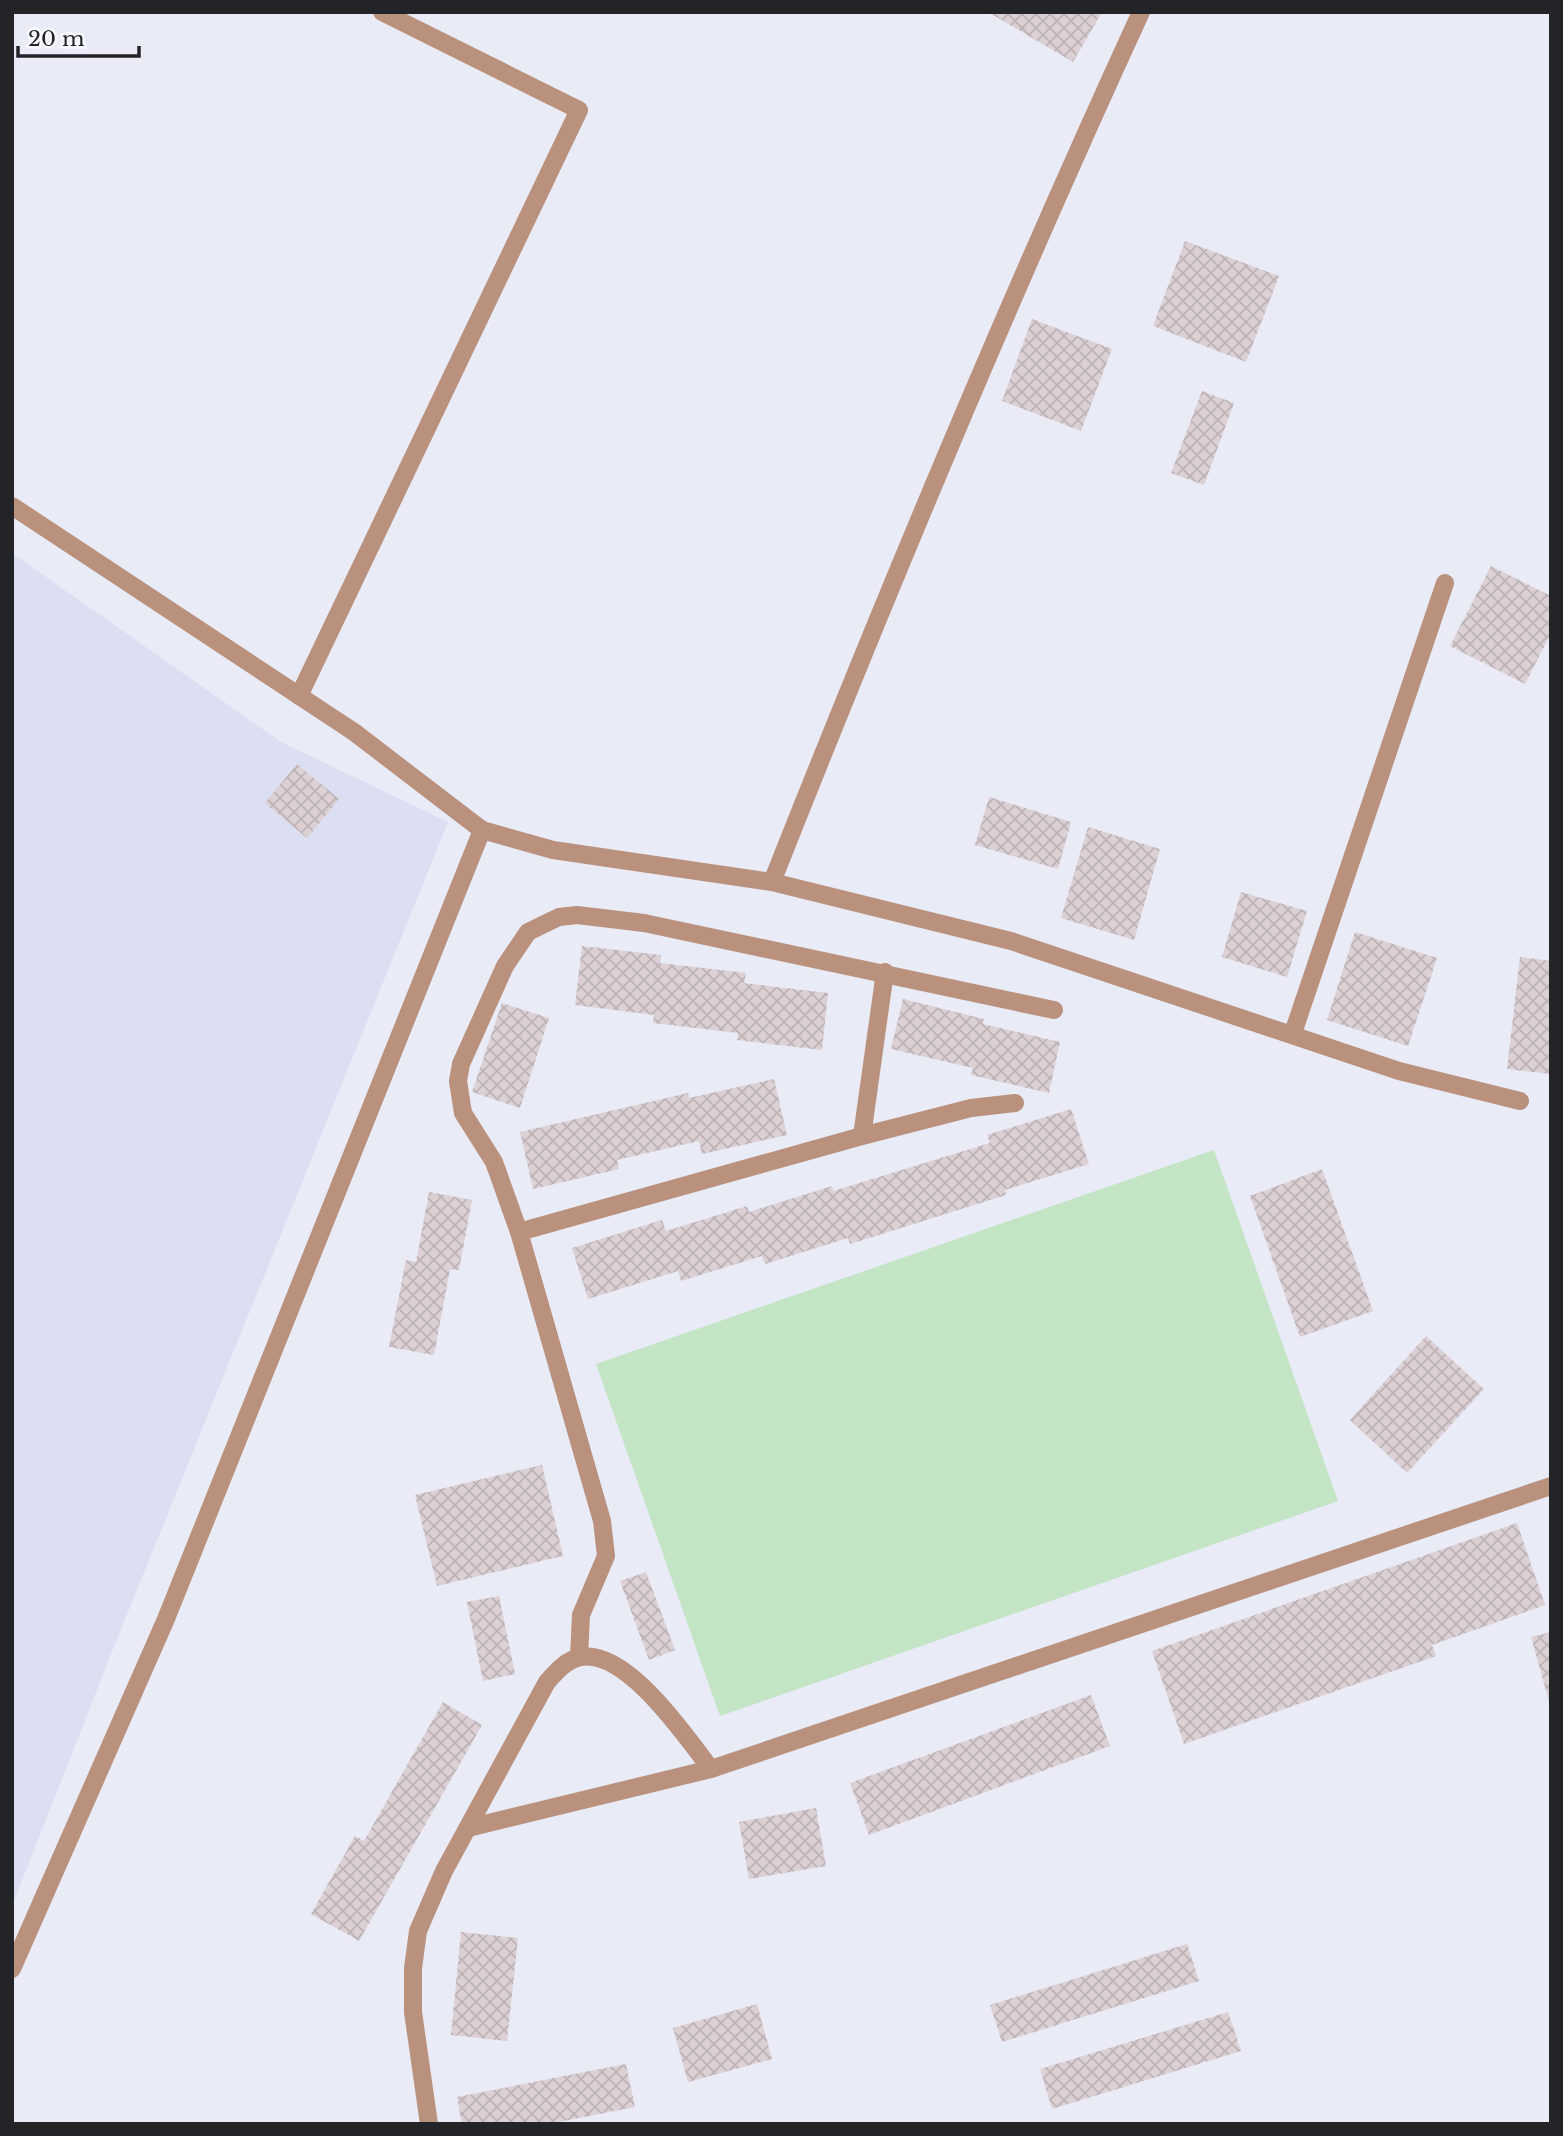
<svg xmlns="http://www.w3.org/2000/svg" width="1563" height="2136" font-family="'Libre Baskerville',serif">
	<defs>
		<pattern id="building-cross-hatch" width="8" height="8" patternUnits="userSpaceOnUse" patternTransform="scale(1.75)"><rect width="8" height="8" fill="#ddd0d4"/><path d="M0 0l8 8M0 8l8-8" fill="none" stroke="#bdb2b6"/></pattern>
	</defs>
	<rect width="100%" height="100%" fill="#e9ebf7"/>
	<path fill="#dcdff1" d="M12 553 281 742 448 822 115 1644 12 1906Z"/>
	<path fill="#c3e4c5" d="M1214 1150 1338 1501 720 1716 596 1364Z"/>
	<g fill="url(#building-cross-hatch)">
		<path d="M988 12H1102L1073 62Z"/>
		<path d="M1185 241 1279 276 1246 362 1153 326Z"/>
		<path d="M1032 319 1112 349 1081 431 1002 401Z"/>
		<path d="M1202 391 1234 403 1204 485 1171 473Z"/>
		<path d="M1491 566 1551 596V633L1525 684 1450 646Z"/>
		<path d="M297 764 339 799 307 838 265 803Z"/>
		<path d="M989 797 1071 822 1058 869 975 845Z"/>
		<path d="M1088 827 1160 849 1134 940 1061 918Z"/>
		<path d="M1241 892 1307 911 1287 977 1222 957Z"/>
		<path d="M1355 932 1437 958 1408 1046 1327 1020Z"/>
		<path d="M582 946 661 955 660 963 746 973 744 983 828 993 822 1050 737 1040 738 1033 653 1023 654 1015 575 1005Z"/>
		<path d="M1520 957 1551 961V1074L1507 1069Z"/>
		<path d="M903 999 984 1019 983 1024 1060 1042 1049 1093 971 1075 973 1068 891 1049Z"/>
		<path d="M502 1003 549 1018 520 1108 472 1092Z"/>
		<path d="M774 1079 787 1135 702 1154 699 1141 617 1160 619 1169 533 1189 520 1132 688 1093 689 1098Z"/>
		<path d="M1071 1109 1089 1164 1005 1190 1006 1195 850 1244 848 1238 765 1264 762 1256 681 1281 678 1271 588 1299 572 1248 662 1220 666 1231 747 1206 749 1212 832 1186 833 1191 990 1143 987 1135Z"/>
		<path d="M1322 1169 1373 1311 1300 1337 1250 1196Z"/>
		<path d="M429 1192 472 1200 459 1270 450 1269 434 1355 389 1347 406 1260 416 1262Z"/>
		<path d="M1426 1336 1484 1389 1407 1473 1350 1420Z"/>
		<path d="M542 1465 563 1556 437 1586 415 1495Z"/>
		<path d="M1517 1523 1545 1605 1432 1645 1436 1656 1184 1744 1152 1651Z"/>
		<path d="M646 1572 675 1650 649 1660 620 1581Z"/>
		<path d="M499 1596 515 1674 483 1681 467 1602Z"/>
		<path d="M1551 1632V1705H1550L1531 1637Z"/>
		<path d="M1091 1695 1110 1746 869 1835 850 1783Z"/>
		<path d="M443 1702 482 1725 359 1941 311 1914 355 1836 364 1841Z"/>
		<path d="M816 1808 826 1866 749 1879 739 1822Z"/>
		<path d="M461 1932 518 1938 507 2041 451 2035Z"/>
		<path d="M1187 1944 1199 1981 1002 2042 990 2005Z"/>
		<path d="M757 2004 772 2059 688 2082 673 2028Z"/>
		<path d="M1228 2012 1241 2051 1052 2109 1040 2069Z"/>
		<path d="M626 2064 635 2107 548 2124H462L457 2097Z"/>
	</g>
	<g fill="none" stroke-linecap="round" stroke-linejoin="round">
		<g stroke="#b9917c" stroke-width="18">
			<path d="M12 506 354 732 482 830"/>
			<path d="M299 696 579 110 382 12"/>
			<path d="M772 882C888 589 1009 299 1141 12"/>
			<path d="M1293 1033 1445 583"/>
			<path d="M862 1136 885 972"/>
			<path d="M519 1232 862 1136 971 1108 1015 1103"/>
			<path d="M579 1657 581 1615 606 1556 602 1521 519 1232 494 1162 463 1113 458 1081 461 1064 505 966 528 932 559 917 577 915 644 923 1054 1010"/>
			<path d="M468 1828 711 1769 1551 1486"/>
			<path d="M12 1969 166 1619 482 830 553 850 772 882 1011 941 1399 1071 1520 1101"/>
			<path d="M429 2124 413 2012V1968L418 1931 444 1871 547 1682C556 1672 567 1659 581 1657 627 1649 686 1737 711 1769"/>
		</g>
	</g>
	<rect width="1563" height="2136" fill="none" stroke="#232428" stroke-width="28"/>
	<path d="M18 46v10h121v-10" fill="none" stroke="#232428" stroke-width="3.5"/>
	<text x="28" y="46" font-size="21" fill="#232428" stroke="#f8f9fe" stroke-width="5" paint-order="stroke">20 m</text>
</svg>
